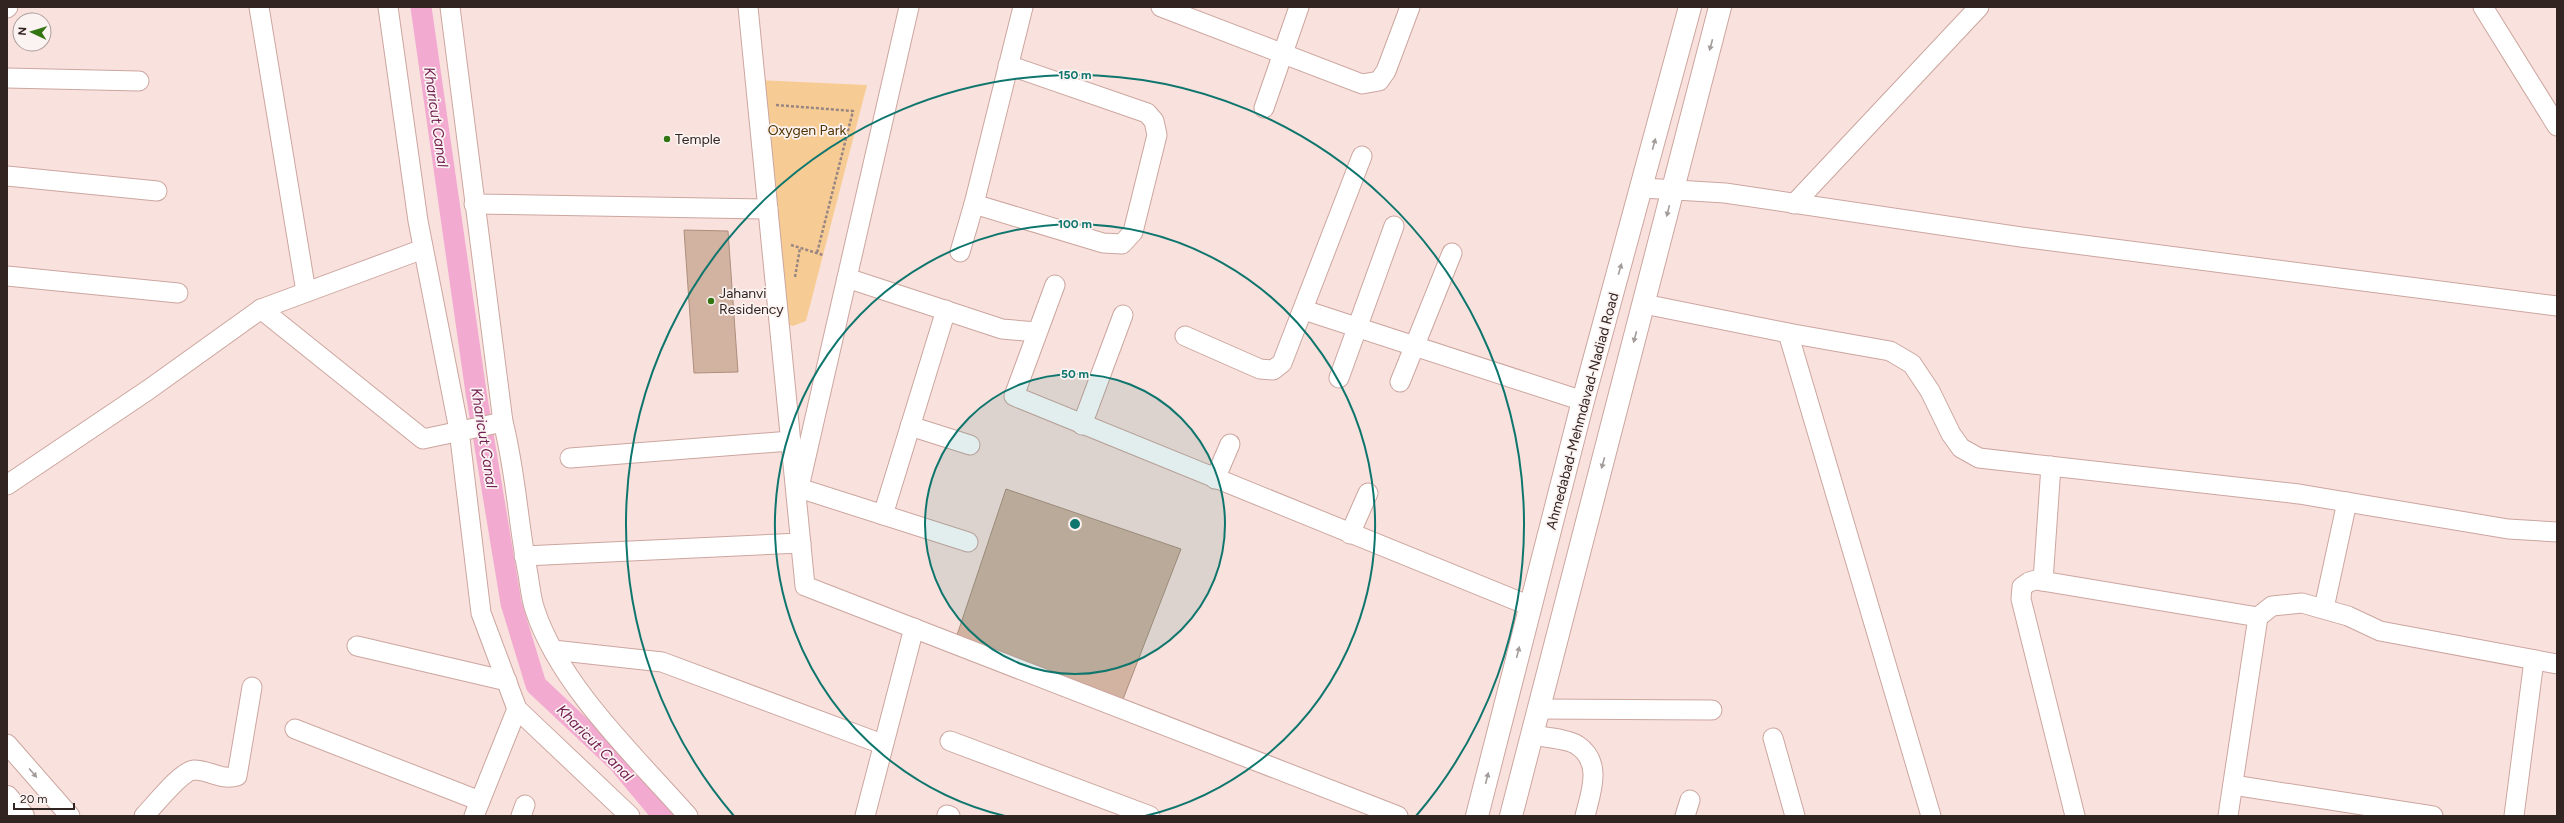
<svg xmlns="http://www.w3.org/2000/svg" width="2564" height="823" font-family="Figtree,sans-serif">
	<rect width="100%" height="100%" fill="#f9e1dd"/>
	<path fill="#f7cc94" d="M755 80 867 85 806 321 793 326 779 322Z"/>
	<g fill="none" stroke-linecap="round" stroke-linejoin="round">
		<path stroke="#f2aad0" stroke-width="21" d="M421 7 476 392 511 603 536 685 618 762 663 816"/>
	</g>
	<g fill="#d2b2a0" stroke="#ad8e7c">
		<path d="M684 230 728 231 738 372 694 373Z"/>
		<path d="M1006 489 1181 549 1120 707 954 644Z"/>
	</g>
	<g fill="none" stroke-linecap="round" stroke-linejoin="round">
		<g stroke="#cca69f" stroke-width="21">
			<g id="minor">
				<path d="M259 7 306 292"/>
				<path d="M388 7 418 221 459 430 481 613 517 709 474 816"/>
				<path d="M450 7 503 422C516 472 518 524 528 574 530 586 531 599 535 610 560 686 636 757 688 816"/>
				<path d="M748 7 805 586 1398 816"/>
				<path d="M1161 7 1362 84 1379 81 1386 71 1410 7"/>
				<path d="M2483 7 2557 126"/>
				<path d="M7 8 8 7"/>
				<path d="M1008 65 1147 113 1154 121 1157 135 1133 232 1122 244 1103 243 974 204 1023 7"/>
				<path d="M7 78 139 81"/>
				<path d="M1264 108 1299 7"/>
				<path d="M7 176 157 191"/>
				<path d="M1643 188 1725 193 2021 237 2557 306"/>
				<path d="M474 204 768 209"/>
				<path d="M1794 204 1979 7"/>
				<path d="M960 252 974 204"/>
				<path d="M7 276 178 293"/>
				<path d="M847 278 1002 329 1037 332"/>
				<path d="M1055 285 1014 396 1530 606"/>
				<path d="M1644 304 1788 333 1931 816"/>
				<path d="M261 309 423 439 503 422"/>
				<path d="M1304 310 1583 401"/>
				<path d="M1788 333 1890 351 1912 364 1930 391 1951 434 1961 448 1979 458 2299 494 2508 529 2557 532"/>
				<path d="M1185 336 1260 369 1273 370 1282 363 1362 156"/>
				<path d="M1339 378 1394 226"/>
				<path d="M1400 382 1452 253"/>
				<path d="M1082 425 1123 315"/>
				<path d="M910 426 970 445"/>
				<path d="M570 458 790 441"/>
				<path d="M1215 479 1230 444"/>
				<path d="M800 483 909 7"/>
				<path d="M7 485 148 390 261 309 423 249"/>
				<path d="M799 488 968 542"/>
				<path d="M883 515 946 310"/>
				<path d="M1350 534 1368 493"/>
				<path d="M524 556 801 543"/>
				<path d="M2043 581 2051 466"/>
				<path d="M2324 608 2347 502"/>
				<path d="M2258 617 2272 606 2302 603 2348 616 2380 631 2557 664"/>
				<path d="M357 646 507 681"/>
				<path d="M553 650 662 662 882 744"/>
				<path d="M517 709 630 816"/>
				<path d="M1539 709 1712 710"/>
				<path d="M295 729 480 801"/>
				<path d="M1532 735C1543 737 1569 739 1577 745 1603 762 1591 792 1585 816"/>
				<path d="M1773 738 1795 816"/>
				<path d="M950 741 1150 816"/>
				<path d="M7 744 70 816"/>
				<path d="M2233 785 2433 816"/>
				<path d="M947 815 950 816"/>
				<path d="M144 816C154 806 181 771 194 770 210 770 221 781 237 776L252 687"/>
				<path d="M521 816 525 805"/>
				<path d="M865 816 914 628"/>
				<path d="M1685 816 1690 800"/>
				<path d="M2075 816 2021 599 2022 587 2029 582 2036 580 2258 617 2228 816"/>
				<path d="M2514 816 2534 660"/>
			</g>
		</g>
		<g stroke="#cca69f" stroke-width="24">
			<g id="major">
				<path d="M7 797 23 816"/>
				<path d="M1477 816 1583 401 1690 7"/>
				<path d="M1511 816 1720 7"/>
			</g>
		</g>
		<g stroke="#998682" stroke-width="2.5" stroke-dasharray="3 2" stroke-linecap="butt">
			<path d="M776 105 853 111 817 253"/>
			<path d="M791 245 823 255"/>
			<path d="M795 277 800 248"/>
		</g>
		<use href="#minor" stroke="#fff" stroke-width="19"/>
		<use href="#major" stroke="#fff" stroke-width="22"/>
	</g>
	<defs><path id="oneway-solid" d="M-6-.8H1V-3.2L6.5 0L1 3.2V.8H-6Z"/></defs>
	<g fill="#a39c9b">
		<use href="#oneway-solid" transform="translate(1711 45) rotate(105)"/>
		<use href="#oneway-solid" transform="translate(1654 144) rotate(-75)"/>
		<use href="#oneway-solid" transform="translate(1668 211) rotate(104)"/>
		<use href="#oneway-solid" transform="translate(1620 269) rotate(-74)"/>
		<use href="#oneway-solid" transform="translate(1635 337) rotate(105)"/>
		<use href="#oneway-solid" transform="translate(1603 463) rotate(105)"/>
		<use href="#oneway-solid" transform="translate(1518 652) rotate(-76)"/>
		<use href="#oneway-solid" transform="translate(33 773) rotate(49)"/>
		<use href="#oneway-solid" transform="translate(1487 778) rotate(-76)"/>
	</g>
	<circle cx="1075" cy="524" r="150" fill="#0f766e" fill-opacity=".12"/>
	<g fill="none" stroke="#0f766e" stroke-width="2">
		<circle cx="1075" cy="524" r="150"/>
		<path d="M1005 816A300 300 0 1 1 1145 816"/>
		<path d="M734 816A449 449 0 1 1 1416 816"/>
	</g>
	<g fill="#337513" stroke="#fbf3f1" stroke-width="1.5">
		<circle cx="667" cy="139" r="4"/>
		<circle cx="711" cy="301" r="4"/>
	</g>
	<g text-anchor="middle" stroke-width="3.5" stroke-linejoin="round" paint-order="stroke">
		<g font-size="14" fill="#523300" stroke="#fbf3f1">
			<text x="807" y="135">Oxygen Park</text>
		</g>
		<g font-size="14" fill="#322421" stroke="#fbf3f1" text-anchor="start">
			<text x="675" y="144">Temple</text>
			<text x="719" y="298">Jahanvi<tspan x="719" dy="16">Residency</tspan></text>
		</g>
		<g font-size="14" fill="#322421" stroke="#fbf3f1">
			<text transform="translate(1582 411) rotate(-75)" y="5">Ahmedabad-Mehmdavad-Nadiad Road</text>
		</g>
		<g font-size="15" font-style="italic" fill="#722053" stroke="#fbf3f1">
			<text transform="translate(436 117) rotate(82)" y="5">Kharicut Canal</text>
			<text transform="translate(484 438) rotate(81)" y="5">Kharicut Canal</text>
			<text transform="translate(595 743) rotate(45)" y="5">Kharicut Canal</text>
		</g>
	</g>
	<circle cx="1075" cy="524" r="6" fill="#0f766e" stroke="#fbf3f1" stroke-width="2"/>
	<g font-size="12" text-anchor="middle" font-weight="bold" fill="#0f766e" stroke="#fbf3f1" stroke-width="3.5" stroke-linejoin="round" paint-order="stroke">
		<text x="1075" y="79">150 m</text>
		<text x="1075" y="228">100 m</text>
		<text x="1075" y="378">50 m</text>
	</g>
	<rect width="2564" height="823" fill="none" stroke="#322421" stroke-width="16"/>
	<g transform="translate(32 32) rotate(274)"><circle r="19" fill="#fbf3f1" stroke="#aba09e"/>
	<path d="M0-3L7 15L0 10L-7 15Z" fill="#337513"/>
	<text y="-6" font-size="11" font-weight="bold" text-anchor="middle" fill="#322421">N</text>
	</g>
	<path d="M14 803v6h60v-6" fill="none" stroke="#322421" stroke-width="2"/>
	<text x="20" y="803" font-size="12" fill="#322421" stroke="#fbf3f1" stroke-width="3" paint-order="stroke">20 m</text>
</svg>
